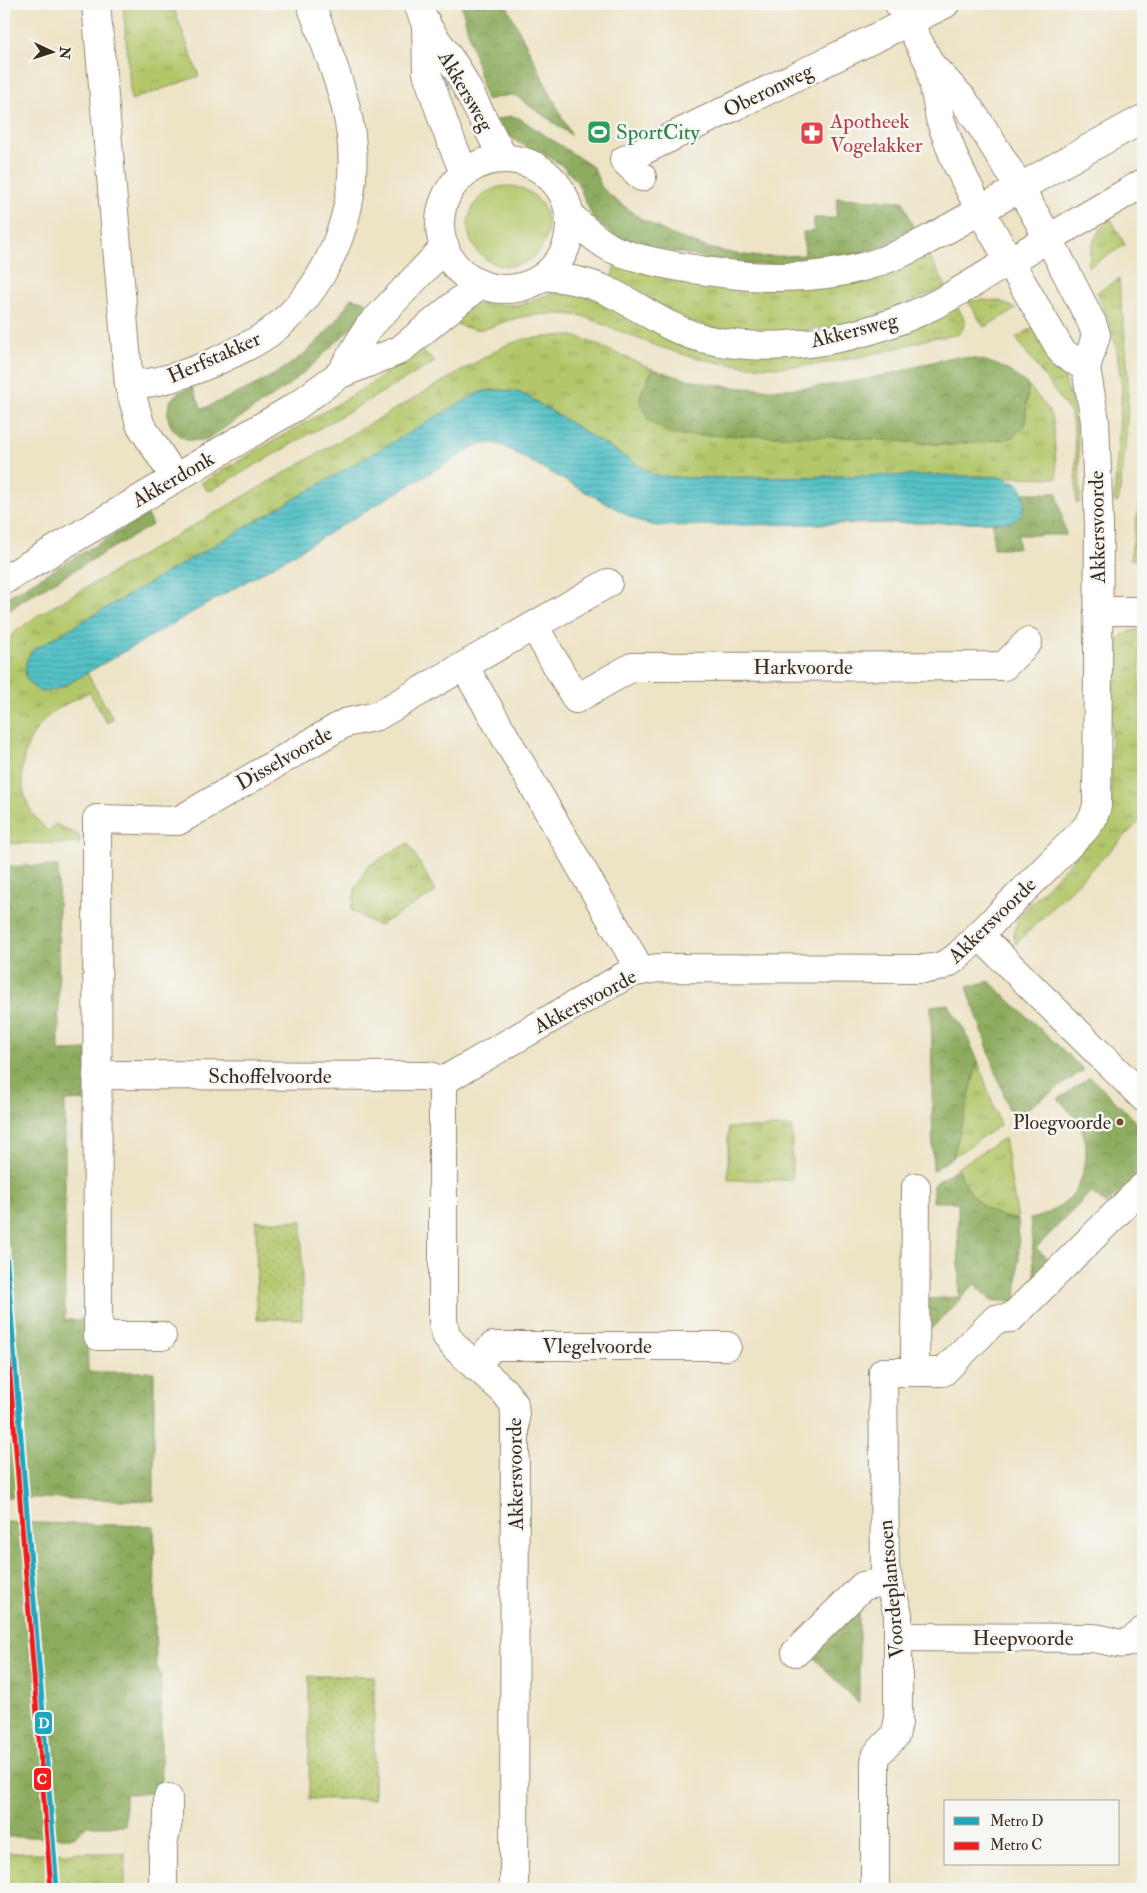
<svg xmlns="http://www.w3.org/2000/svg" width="1147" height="1893" font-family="'IM FELL Double Pica',serif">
	<defs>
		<pattern id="grass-tufts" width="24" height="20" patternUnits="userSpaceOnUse" patternTransform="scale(1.25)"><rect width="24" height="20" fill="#b3c76b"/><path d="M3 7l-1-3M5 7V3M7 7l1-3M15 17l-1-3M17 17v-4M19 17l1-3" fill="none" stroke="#93a257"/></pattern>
		<pattern id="forest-crowns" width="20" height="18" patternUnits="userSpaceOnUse" patternTransform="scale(1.25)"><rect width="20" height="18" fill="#8eac5f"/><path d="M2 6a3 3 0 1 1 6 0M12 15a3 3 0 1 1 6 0" fill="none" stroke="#758c4e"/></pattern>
		<pattern id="park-dots" width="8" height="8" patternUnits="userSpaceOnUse" patternTransform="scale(1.25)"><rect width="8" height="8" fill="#b3c76b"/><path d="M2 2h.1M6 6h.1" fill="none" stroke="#93a257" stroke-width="1.8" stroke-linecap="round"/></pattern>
		<pattern id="water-rules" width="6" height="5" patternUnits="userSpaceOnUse" patternTransform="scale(1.25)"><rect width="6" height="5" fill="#54c2c8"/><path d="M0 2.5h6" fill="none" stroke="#479ea2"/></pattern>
	</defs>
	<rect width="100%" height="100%" fill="#f6f6f2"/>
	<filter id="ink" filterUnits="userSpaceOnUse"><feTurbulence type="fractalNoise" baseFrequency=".02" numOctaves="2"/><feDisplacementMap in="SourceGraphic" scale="10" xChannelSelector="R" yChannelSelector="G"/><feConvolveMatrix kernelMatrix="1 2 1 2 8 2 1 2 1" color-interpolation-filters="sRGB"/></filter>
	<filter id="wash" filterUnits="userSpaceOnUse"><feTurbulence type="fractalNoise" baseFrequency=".0096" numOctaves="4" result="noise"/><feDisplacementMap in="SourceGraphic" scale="20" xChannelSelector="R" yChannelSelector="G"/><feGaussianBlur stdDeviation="1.12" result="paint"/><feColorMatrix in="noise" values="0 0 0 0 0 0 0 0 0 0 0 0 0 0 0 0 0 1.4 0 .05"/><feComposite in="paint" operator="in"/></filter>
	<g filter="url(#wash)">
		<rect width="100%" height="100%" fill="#ede3c5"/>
		<g fill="url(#grass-tufts)" stroke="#777844">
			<path d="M123 4H172L199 76 131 100Z"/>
			<path d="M1111 219 1125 245 1088 267C1090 250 1095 229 1111 219Z"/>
			<path d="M928 254 946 286 936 291 862 321 791 333 748 332 720 329 692 322 611 279 616 262Z"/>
			<path d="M1119 279C1122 316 1128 353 1128 390 1128 426 1124 462 1119 498L1118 502 1116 503 1114 501 1122 389 1116 346 1108 319 1097 292Z"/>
			<path d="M567 292 579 293 714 352 957 307C961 313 967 320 963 328 959 338 941 336 932 338 856 360 796 375 716 362 669 354 627 334 583 316 562 313 539 313 518 318 487 325 485 338 451 321L474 305 482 304 520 305 552 293Z"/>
			<path d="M981 300 1000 301 1016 309 984 327 968 301Z"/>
			<path d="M1035 326C1043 339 1052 352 1059 366 1079 409 1080 455 1080 501L1079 503H1076V455L1074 431 1070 412 1016 338Z"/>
			<path d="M568 335 581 338 653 369 639 398 848 437 948 445 1011 438 1025 426 1028 385 1048 409 1053 421 1057 478 936 475 686 478 654 475 527 396C511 390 496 388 480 392L33 650 30 653 25 673 32 686C56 695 66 685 87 673L113 719 107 723 89 692C74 700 55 708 43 721 20 746 14 788 35 817 39 822 44 827 48 831L55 824 80 836 79 844 4 843V645L14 633 35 617 506 345 525 339Z"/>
			<path d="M419 348 435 362 210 491 207 490 201 483 341 402 372 383Z"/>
			<path d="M1143 481V583H1138V560L1130 559Z"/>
			<path d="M1140 630V767H1143V818L1016 944 1014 936 1018 917 1109 821 1111 812 1112 654C1116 639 1124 630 1140 630Z"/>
			<path d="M408 843 436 892 378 926 351 910 356 887 368 866Z"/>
			<path d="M978 1061 1000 1125 953 1157Z"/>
			<path d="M792 1127V1180H728V1128Z"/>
			<path d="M1004 1138 1018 1220C984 1215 971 1198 957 1168Z"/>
			<rect x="4" y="1853" width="121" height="36"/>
		</g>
		<g fill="url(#forest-crowns)" stroke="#646b3e">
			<path d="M461 4H506L571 135 516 96 509 95 486 100Z"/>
			<path d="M511 116 519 118 593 167 602 188 617 201 640 218 670 234 708 248 737 254 761 257 805 255 803 232 814 231V218H836L837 198 903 201 916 235 899 242 839 259 794 264H739L653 248 615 237 593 218 577 182 563 166 544 154 517 142 503 130 496 120Z"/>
			<path d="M351 298 364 301 372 308 308 369 285 388 209 438C200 441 191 442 182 437 167 430 163 408 174 396 179 392 187 389 192 387L202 409C267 381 313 361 351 298Z"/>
			<path d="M953 357C985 358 1003 364 1028 385L1025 426 1011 438 948 445 848 437 673 435 649 421 639 398 653 369C736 397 805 393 890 374 911 369 931 361 953 357Z"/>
			<path d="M1023 493H1057L1066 535H1018V548H993V523C1014 522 1029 519 1023 493Z"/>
			<path d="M147 515 152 525 23 600 4 615V599Z"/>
			<path d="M4 866H58L59 1051 87 1050 86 1100 65 1101V1320H87L88 1372H154V1501L4 1497Z"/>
			<path d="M989 981 1084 1070 1012 1119 967 987Z"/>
			<path d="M948 1004 964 1030 978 1061 953 1157 933 1171 931 1006Z"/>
			<path d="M1090 1077 1143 1128V1169L1106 1205 1091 1192 1036 1248 1052 1262 1035 1279 1030 1219C1060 1212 1081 1194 1085 1163 1086 1154 1087 1145 1084 1136 1080 1122 1068 1109 1058 1099Z"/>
			<path d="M957 1168C971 1198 984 1215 1018 1220L1019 1258 1016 1301H991L975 1284 932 1328 926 1329 925 1299 959 1297 958 1202H933V1185Z"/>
			<path d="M4 1522 154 1526 156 1665 161 1676V1793L125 1794V1826H86L74 1837H4Z"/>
			<path d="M859 1609V1704L811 1655Z"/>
		</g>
		<g fill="url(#park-dots)" stroke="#777844">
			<path d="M256 1221H302V1319H257Z"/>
			<rect x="309" y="1676" width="65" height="123"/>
		</g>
		<circle fill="#b3c76b" stroke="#777844" cx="508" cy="226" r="40"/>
		<path fill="url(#water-rules)" stroke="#487673" d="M500 390 518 392 527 396 654 475 686 478 936 475 1001 477 1016 482 1022 489 1025 501 1022 514 1017 519 1010 522 656 526 640 522 503 446 494 443 477 445 289 557 73 681C64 686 54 692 43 691 22 688 21 662 33 650L474 395 486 391Z"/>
	</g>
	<g filter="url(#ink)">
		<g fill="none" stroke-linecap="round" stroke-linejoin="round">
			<g stroke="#948672" stroke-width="30">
				<g id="minor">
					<path d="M96 4 129 385 140 424 175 478"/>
					<path d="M418 4 426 25 457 69 504 159"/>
					<path d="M426 22 427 73 445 126 464 173"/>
					<path d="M930 64 940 119 955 160 980 210 1062 352 1086 368"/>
					<circle cx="505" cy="224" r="65"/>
					<path d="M642 177 624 160 945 4"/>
					<path d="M570 216C584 228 598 242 615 250 636 259 677 267 700 270 754 279 813 281 866 266 908 254 943 231 981 210 1035 179 1088 148 1143 119"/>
					<path d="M545 276C566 278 584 281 603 289 638 304 667 330 705 339 779 356 866 339 934 305 960 292 984 276 1009 261 1054 236 1099 209 1143 183"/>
					<path d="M340 374 368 328 445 247"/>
					<path d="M129 385C160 383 184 375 212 363 232 354 252 345 269 333 326 291 357 215 352 146 349 99 326 48 311 4"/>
					<path d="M4 580 258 429 295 407 340 374 400 350 480 284"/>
					<path d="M1098 611H1143"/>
					<path d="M534 626 576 699 632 667 1004 666 1028 642"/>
					<path d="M464 666 641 971"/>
					<path d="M979 935 1143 1097"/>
					<path d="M97 1075 429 1076 443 1081"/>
					<path d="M162 1336H98L97 819 178 821 345 723 377 716 608 583"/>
					<path d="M475 1366 493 1346H727"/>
					<path d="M915 1372 916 1187"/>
					<path d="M898 1637 1092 1638C1118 1640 1121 1653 1143 1631"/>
					<path d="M796 1652 863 1586 888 1581"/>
					<path d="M163 1889V1845L168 1821V1798"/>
					<path d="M514 1889 515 1415 514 1404 504 1391 455 1347 446 1335 443 1321V1081L621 978 630 973 658 968 924 969C939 968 948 965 960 954L1085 829 1093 818 1097 806 1099 525 1095 421 1086 368 1096 335 1092 323 1049 239 1020 188 984 130 962 98 930 64 899 4"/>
					<path d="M875 1889V1762L877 1754 895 1736 898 1723V1614L885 1568 883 1372H943L996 1319 1011 1318 1143 1187"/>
				</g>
			</g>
			<use href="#minor" stroke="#fff" stroke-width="28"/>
			<g stroke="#f6f6f2" stroke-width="9">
				<path id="metro-1" d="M4 1226 57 1889"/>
			</g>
			<g stroke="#f6f6f2" stroke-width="9">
				<path id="metro-2" d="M4 1301 51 1889"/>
			</g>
			<use href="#metro-1" stroke="#21a6c0" stroke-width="5"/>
			<use href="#metro-2" stroke="#ef1f1f" stroke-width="5"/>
		</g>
	</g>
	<defs>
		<g id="stadium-square" transform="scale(1.25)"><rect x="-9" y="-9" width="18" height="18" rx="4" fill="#2e9e5b" stroke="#f6f6f2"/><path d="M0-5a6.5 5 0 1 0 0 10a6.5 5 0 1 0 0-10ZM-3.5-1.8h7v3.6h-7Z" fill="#fff"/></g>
		<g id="pharmacy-square" transform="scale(1.25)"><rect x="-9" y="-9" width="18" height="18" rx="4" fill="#e0444e" stroke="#f6f6f2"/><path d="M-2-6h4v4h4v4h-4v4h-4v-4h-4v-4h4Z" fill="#fff"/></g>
	</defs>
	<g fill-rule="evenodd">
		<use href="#stadium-square" x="599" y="132"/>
		<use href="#pharmacy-square" x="812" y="133"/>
	</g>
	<circle fill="#7a4b2a" stroke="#f6f6f2" stroke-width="2" cx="1120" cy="1122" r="4.5"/>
	<g text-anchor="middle" stroke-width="5" stroke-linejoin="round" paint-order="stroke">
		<g font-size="20" fill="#3b2a1e" stroke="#f6f6f2" text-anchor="end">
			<text x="1111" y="1129">Ploegvoorde</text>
		</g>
		<g font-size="21" fill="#3b2a1e" stroke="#f6f6f2">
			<text transform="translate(768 90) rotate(-26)" y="7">Oberonweg</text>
			<text transform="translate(466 91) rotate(60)" y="7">Akkersweg</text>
			<text transform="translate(854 330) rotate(-14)" y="7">Akkersweg</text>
			<text transform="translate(214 357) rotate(-24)" y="7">Herfstakker</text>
			<text transform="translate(173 479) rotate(-30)" y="7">Akkerdonk</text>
			<text transform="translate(1097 527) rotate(-91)" y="7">Akkersvoorde</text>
			<text x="803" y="674">Harkvoorde</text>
			<text transform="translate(284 758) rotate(-30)" y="7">Disselvoorde</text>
			<text transform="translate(992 920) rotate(-44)" y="7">Akkersvoorde</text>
			<text transform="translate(585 1001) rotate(-28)" y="7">Akkersvoorde</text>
			<text x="270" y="1083">Schoffelvoorde</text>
			<text x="597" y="1353">Vlegelvoorde</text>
			<text transform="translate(515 1474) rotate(-91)" y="7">Akkersvoorde</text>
			<text transform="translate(891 1589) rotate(-95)" y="7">Voordeplantsoen</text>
			<text x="1023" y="1645">Heepvoorde</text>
		</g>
		<g font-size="21" fill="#be3a42" stroke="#f6f6f2" text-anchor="start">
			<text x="830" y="128">Apotheek<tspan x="830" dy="24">Vogelakker</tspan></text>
		</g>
		<g font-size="21" fill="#27864d" stroke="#f6f6f2" text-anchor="start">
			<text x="616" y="139">SportCity</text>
		</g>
	</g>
	<g stroke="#f6f6f2" stroke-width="2">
		<rect x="34" y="1711" width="19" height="24" rx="5" fill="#21a6c0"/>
		<rect x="33" y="1767" width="19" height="24" rx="5" fill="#ef1f1f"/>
	</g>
	<g font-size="14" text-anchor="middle" font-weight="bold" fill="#fff">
		<text x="44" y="1728">D</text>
		<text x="42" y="1784">C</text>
	</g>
	<rect width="1147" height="1893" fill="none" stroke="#f6f6f2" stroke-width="20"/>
	<rect x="944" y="1800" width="175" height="65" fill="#f6f6f2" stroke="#aba49d"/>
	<rect x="954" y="1817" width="25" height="8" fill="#21a6c0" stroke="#aba49d"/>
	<text x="990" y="1826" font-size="15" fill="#3b2a1e">Metro D</text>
	<rect x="954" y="1842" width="25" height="8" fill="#ef1f1f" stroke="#aba49d"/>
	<text x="990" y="1850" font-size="15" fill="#3b2a1e">Metro C</text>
	<g transform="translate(52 52) rotate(94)" stroke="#f6f6f2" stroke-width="4" paint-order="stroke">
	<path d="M0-4L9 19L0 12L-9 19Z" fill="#3b2a1e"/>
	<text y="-8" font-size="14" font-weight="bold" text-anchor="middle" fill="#3b2a1e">N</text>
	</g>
</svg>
